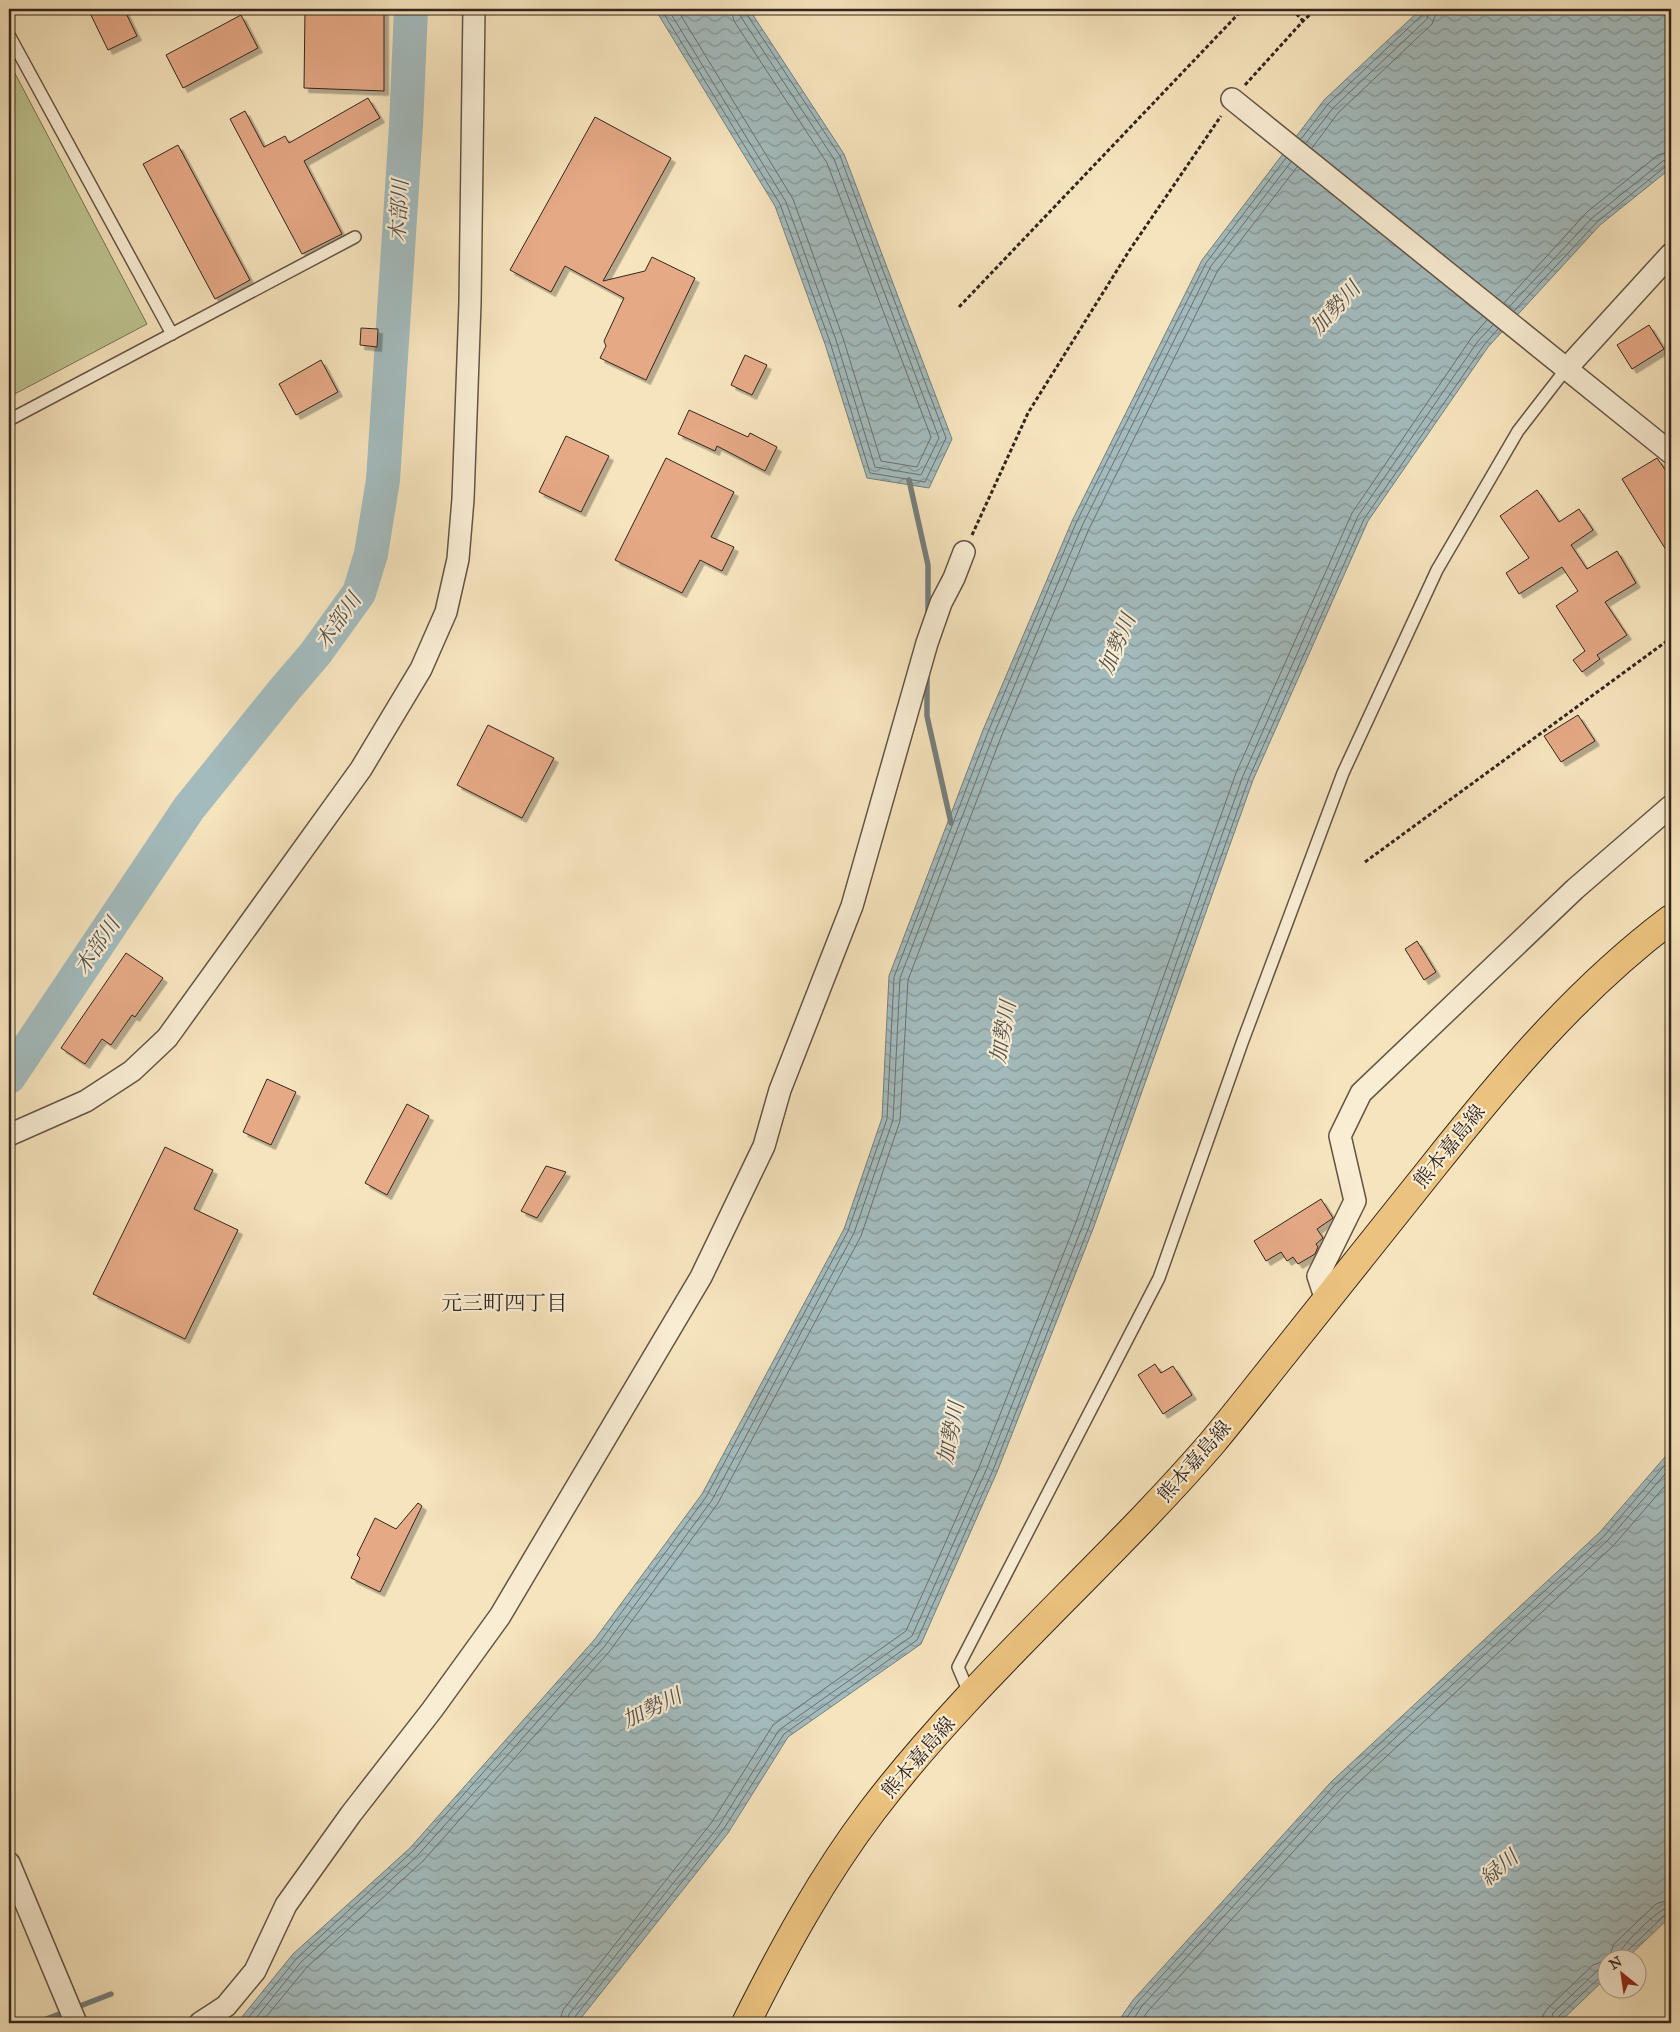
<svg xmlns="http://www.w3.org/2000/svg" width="1680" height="2032" font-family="'IM FELL Great Primer','Noto Serif JP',serif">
	<defs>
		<pattern id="water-waves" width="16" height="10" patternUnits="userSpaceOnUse" patternTransform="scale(1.25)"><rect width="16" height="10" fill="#a3bbbd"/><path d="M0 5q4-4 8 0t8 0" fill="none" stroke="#859899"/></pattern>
		<filter id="shadow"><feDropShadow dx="4.5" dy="4.5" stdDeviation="0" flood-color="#0004"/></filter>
	</defs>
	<rect width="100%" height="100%" fill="#f6e4bd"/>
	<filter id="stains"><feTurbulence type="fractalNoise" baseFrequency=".004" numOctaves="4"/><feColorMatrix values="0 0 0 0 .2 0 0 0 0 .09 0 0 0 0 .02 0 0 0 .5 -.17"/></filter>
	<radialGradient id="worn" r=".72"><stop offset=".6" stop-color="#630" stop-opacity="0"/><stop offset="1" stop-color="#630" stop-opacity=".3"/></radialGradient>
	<path fill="#bdc490" stroke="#787457" d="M9 62 147 324 9 397Z"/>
	<g fill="url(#water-waves)" stroke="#767f7d">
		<path d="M655 9H749L844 154 952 439 929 488 867 478 825 344 775 206Z"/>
		<path d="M1421 9H1671V168L1600 225 1488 347 1368 521 1253 780 1093 1229 997 1472 921 1644 788 1737 728 1833 577 2023H237L293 1954 410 1848 595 1639 702 1494 844 1229 882 1118 889 976 983 730 1072 521 1202 260 1324 100Z"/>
		<path d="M1671 1450V1916L1626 1959 1608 1960 1607 1977 1559 2023H1117L1133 2000 1331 1782 1600 1532Z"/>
	</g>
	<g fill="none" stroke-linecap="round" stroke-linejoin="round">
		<g stroke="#6b706e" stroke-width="1">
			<path d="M661 9 780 204 830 342 870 473 925 482 946 438 840 156 746 13 745 9"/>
			<path d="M668 9 786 202 836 340 875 467 921 475 939 438 834 159 741 17 739 9"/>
			<path d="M677 9 793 199 843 338 881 461 917 467 931 437 827 163 734 21 731 9"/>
			<path d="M1301 139 1328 104 1422 15 1424 9"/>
			<path d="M1306 143 1333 108 1427 19 1430 9"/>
			<path d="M1312 148 1338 113 1432 24 1438 9"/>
			<path d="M1504 303 1587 212 1658 155 1671 151"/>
			<path d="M1509 307 1592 218 1663 161 1671 159"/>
			<path d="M1514 311 1597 222 1666 166 1671 165"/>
			<path d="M1616 1960C1617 1948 1660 1907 1671 1906"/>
			<path d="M1623 1960 1624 1954 1666 1914 1671 1913"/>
			<path d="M244 2023 297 1958 413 1851 599 1643 706 1497 848 1231 887 1119 894 977 988 732 1076 523 1206 263 1286 158"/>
			<path d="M252 2023 301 1962 418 1855 604 1647 712 1500 854 1233 893 1120 900 978 994 734 1082 526 1211 266 1291 162"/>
			<path d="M261 2023 307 1967 423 1861 609 1652 718 1503 861 1236 900 1121 908 980 1001 737 1089 529 1218 270 1297 167"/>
			<path d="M559 2023 563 2010 712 1822 773 1725 906 1631 980 1465 1076 1222 1236 773 1352 513 1472 337 1487 320"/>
			<path d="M567 2023 569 2014 718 1827 779 1730 912 1636 987 1468 1083 1225 1243 776 1358 516 1478 341 1493 325"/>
			<path d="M573 2023 574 2018 723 1830 784 1734 917 1640 993 1470 1089 1227 1249 778 1364 519 1484 345 1498 329"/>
			<path d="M1123 2023 1137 2003 1334 1786 1604 1536 1671 1458"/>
			<path d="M1131 2023 1142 2006 1339 1790 1608 1540 1671 1467"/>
			<path d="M1140 2023 1148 2011 1344 1796 1613 1546 1671 1479"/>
			<path d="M1542 2023 1543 2015 1548 2008 1593 1965 1608 1959 1614 1944 1656 1904 1671 1899"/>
			<path d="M1550 2023 1553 2013 1598 1970 1608 1967"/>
			<path d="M1556 2023 1558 2017 1602 1975 1608 1974"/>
		</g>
		<g stroke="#767f7d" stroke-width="5.5">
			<path d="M909 480 928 565V616"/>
			<path d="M927 675V716L951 823"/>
			<path d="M36 2023 111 1994"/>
		</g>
		<path stroke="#a3bbbd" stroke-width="34" d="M9 1077 189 808 285 689 315 654 359 593 371 554 383 480 406 126 411 9"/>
	</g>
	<g fill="#e5a986" stroke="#33251e" filter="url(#shadow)">
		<path d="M88 9H124L137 36 108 50Z"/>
		<path d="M305 9H384V91L304 88Z"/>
		<path d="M241 15 258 48 183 88 166 55Z"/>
		<path d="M368 98 380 118 304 161 342 234 302 254 230 119 245 111 264 147 285 136 289 143Z"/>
		<path d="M595 117 671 158 603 281 645 271 652 257 695 278 646 380 600 358 606 346 604 341 624 298 565 266 551 292 510 270Z"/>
		<path d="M178 145 250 280 215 299 143 164Z"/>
		<path d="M1649 325 1664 349 1632 369 1617 345Z"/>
		<path d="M361 328 378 329 377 347 360 345Z"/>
		<path d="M745 355 767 365 752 395 731 385Z"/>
		<path d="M321 360 338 392 296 415 279 384Z"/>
		<path d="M689 410 748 437 750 433 777 447 765 471 717 446 715 451 678 434Z"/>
		<path d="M566 436 609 456 581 512 539 492Z"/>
		<path d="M666 458 734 492 711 537 734 547 722 571 700 560 682 593 615 560Z"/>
		<path d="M1657 458 1671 478V558L1622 479Z"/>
		<path d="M1537 490 1559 522 1579 509 1593 530 1571 545 1587 569 1617 551 1636 583 1605 602 1627 635 1597 655 1600 659 1582 672 1573 660 1585 651 1556 606 1578 591 1562 567 1519 594 1506 573 1529 558 1500 516Z"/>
		<path d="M1578 715 1595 741 1561 762 1544 736Z"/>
		<path d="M488 725 554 758 522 818 457 785Z"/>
		<path d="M1417 941 1436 972 1424 980 1405 949Z"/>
		<path d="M126 953 163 978 135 1017 132 1015 111 1045 102 1039 85 1064 61 1048Z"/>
		<path d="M267 1079 296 1092 271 1145 243 1132Z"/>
		<path d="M407 1104 429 1116 387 1195 365 1183Z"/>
		<path d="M165 1147 213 1170 194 1209 238 1230 185 1339 93 1294Z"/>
		<path d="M546 1166 566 1172 537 1218 521 1211Z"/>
		<path d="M1321 1199 1333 1218 1317 1229 1323 1238 1316 1244 1318 1247 1315 1254 1298 1264 1293 1257 1287 1261 1281 1252 1266 1261 1254 1241Z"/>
		<path d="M1155 1364 1161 1373 1173 1366 1192 1395 1163 1414 1138 1375Z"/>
		<path d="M418 1503 422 1506 380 1592 351 1578 360 1558 357 1555 375 1518 396 1529Z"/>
	</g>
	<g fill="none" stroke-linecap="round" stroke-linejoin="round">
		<g stroke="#645546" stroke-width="14">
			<g id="lane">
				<path d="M9 35 172 334"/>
				<path d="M9 420 355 237"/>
				<path d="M970 1695 958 1667 1159 1278 1242 1043 1343 773 1437 570 1518 431 1566 369"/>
			</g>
		</g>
		<g stroke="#645546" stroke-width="24">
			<g id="street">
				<path d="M1232 99 1671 453"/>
				<path d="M1566 369 1671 254"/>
				<path d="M9 1135 86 1101 132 1071 167 1038 361 769 421 669 446 612 458 559 463 499 470 303 474 9"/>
				<path d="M1326 1300 1318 1276 1355 1201 1340 1136 1361 1093 1575 889 1671 806"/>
				<path d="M9 1863 76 2023"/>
				<path d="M200 2023 226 2006 255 1971 286 1905 351 1814 432 1710 500 1616 701 1277 764 1146 780 1090 852 906 927 643 941 603 954 578 964 552"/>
			</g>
		</g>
		<g stroke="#33251e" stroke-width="30">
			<path id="primary" d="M746 2023C783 1949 822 1877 872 1811 973 1678 1103 1569 1212 1443 1237 1413 1261 1382 1285 1352 1335 1289 1385 1227 1435 1164 1506 1075 1579 988 1671 919"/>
		</g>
		<g stroke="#33251e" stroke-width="3" stroke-dasharray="4 2.5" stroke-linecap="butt">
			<path d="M1292 9 1303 21"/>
			<path d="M1245 85 1303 21 1316 9"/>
			<path d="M959 307 1243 9"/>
			<path d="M972 535 1028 413 1129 251 1221 116"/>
			<path d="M1365 862 1671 638"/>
		</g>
		<use href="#lane" stroke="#f9edd4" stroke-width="11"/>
		<use href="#street" stroke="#f9edd4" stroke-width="21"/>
		<use href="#primary" stroke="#ebc27e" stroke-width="28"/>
	</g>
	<g text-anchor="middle" stroke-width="4.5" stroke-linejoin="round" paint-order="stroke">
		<g font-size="20" fill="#33251e" stroke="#f9edd4">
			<text transform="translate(1449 1146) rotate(-51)" y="7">熊本嘉島線</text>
			<text transform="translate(1194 1461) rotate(-49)" y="7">熊本嘉島線</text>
			<text transform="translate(918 1757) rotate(-49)" y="7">熊本嘉島線</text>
		</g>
		<g font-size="21" font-style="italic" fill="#55524e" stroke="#f9edd4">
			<text transform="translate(399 211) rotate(-87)" y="7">木部川</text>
			<text transform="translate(1335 308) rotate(-48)" y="7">加勢川</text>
			<text transform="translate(338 621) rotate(-55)" y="7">木部川</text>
			<text transform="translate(1117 644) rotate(-67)" y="7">加勢川</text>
			<text transform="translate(97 946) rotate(-56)" y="7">木部川</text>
			<text transform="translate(1003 1032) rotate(-80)" y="7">加勢川</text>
			<text transform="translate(951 1433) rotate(-79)" y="7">加勢川</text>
			<text transform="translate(652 1708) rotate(-26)" y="7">加勢川</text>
			<text transform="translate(1499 1868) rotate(-40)" y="7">緑川</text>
		</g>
		<g font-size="21" fill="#33251e" stroke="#f9edd4">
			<text x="504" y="1310">元三町四丁目</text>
		</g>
	</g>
	<rect width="1680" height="2032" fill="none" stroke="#f6e4bd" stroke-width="30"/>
	<rect x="10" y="10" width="1660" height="2012" fill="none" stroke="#33251e" stroke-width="2.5"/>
	<rect x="15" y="15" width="1650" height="2002" fill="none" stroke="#33251e"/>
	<g transform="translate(1622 1974) rotate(330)"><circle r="24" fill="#f9edd4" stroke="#aa9d8b"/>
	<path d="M0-4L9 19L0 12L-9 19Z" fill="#8f2418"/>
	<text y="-8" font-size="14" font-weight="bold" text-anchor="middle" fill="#33251e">N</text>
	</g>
	<rect width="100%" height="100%" filter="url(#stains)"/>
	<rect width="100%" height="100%" fill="url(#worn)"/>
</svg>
